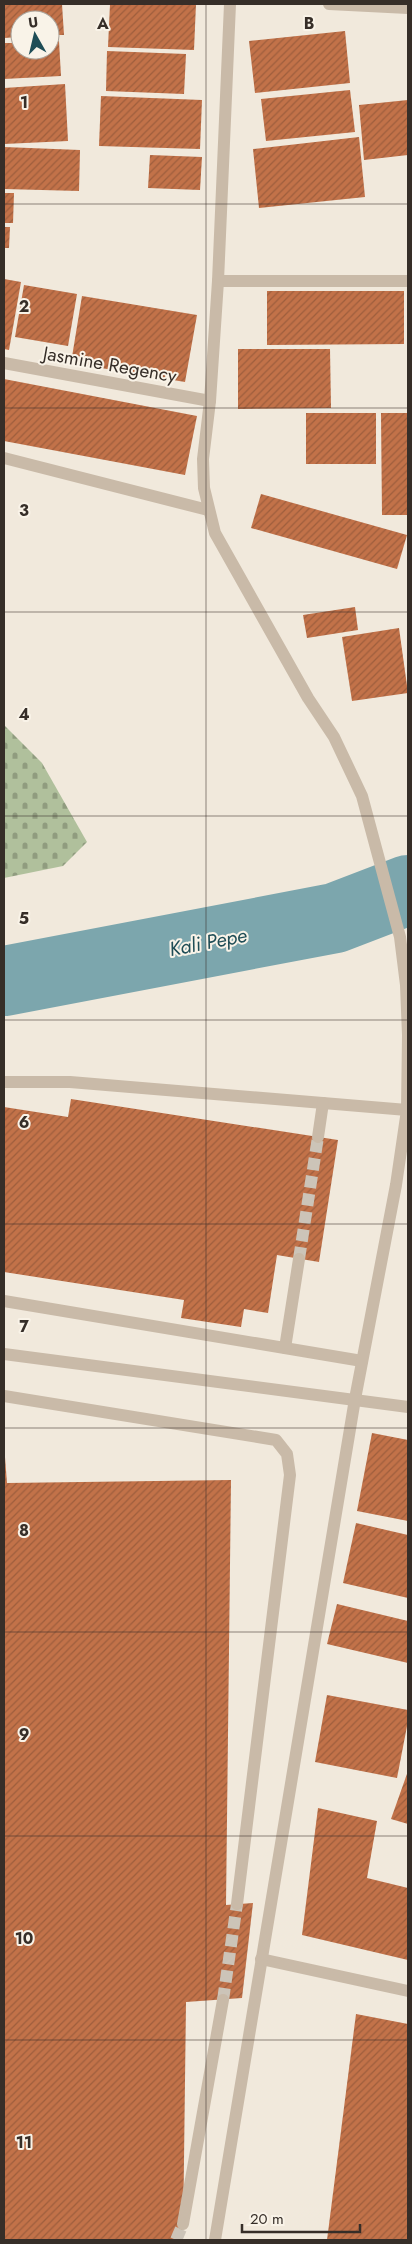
<svg xmlns="http://www.w3.org/2000/svg" width="412" height="2244" font-family="Jost,sans-serif">
	<defs>
		<pattern id="cemetery-stones" width="16" height="16" patternUnits="userSpaceOnUse" patternTransform="scale(1.25)"><rect width="16" height="16" fill="#b0c09c"/><path d="M2 7V4a2 2 0 0 1 4 0v3zM10 15v-3a2 2 0 0 1 4 0v3z" fill="#909c7f"/></pattern>
		<pattern id="building-hatch" width="6" height="6" patternUnits="userSpaceOnUse" patternTransform="scale(1.25)"><rect width="6" height="6" fill="#c27249"/><path d="M-1 1l2-2M0 6l6-6M5 7l2-2" fill="none" stroke="#9e5e3d"/></pattern>
	</defs>
	<rect width="100%" height="100%" fill="#f1e9dc"/>
	<path fill="url(#cemetery-stones)" d="M4 725 42 763 87 842 63 866 4 878Z"/>
	<g fill="none" stroke-linecap="round" stroke-linejoin="round">
		<path stroke="#7ca6ad" stroke-width="70" d="M4 981 335 918 408 890"/>
	</g>
	<g fill="url(#building-hatch)">
		<path d="M4 4H62L64 35H50V20H20V37L4 38Z"/>
		<path d="M110 4H196L194 50 108 47Z"/>
		<path d="M345 31 350 83 255 93 249 41Z"/>
		<path d="M50 41H59L61 76 4 79V43H20V50H50Z"/>
		<path d="M107 51 186 54 184 94 106 91Z"/>
		<path d="M65 84 68 141 4 144V88Z"/>
		<path d="M350 90 355 132 266 141 261 99Z"/>
		<path d="M101 96 202 100 200 149 99 146Z"/>
		<path d="M408 100V155L364 160 359 105Z"/>
		<path d="M359 137 365 197 259 208 253 149Z"/>
		<path d="M4 147 80 150 79 191 4 189Z"/>
		<path d="M150 155 202 157 200 190 148 188Z"/>
		<path d="M4 193H14L13 223H4Z"/>
		<path d="M4 227H10L9 248H4Z"/>
		<path d="M4 279 21 282 9 350 4 349Z"/>
		<path d="M24 285 77 294 68 346 15 337Z"/>
		<path d="M267 291H404V344L267 345Z"/>
		<path d="M82 296 197 315 185 382 71 363Z"/>
		<path d="M238 349H330L331 408 238 409Z"/>
		<path d="M4 379 197 416 185 475 4 441Z"/>
		<rect x="306" y="413" width="70" height="51"/>
		<path d="M381 413H408V515H382Z"/>
		<path d="M261 494 407 535 397 569 251 528Z"/>
		<path d="M355 607 358 630 307 638 303 615Z"/>
		<path d="M399 628 408 693 352 701 342 637Z"/>
		<path d="M71 1099 338 1140 319 1262 277 1255 268 1313 244 1309 241 1327 181 1318 184 1300 4 1272V1107L68 1117Z"/>
		<path d="M372 1433 408 1440V1521L357 1511Z"/>
		<path d="M4 1444 7 1483 231 1480 226 1905 253 1903 242 1998 186 2002 183 2240H4Z"/>
		<path d="M356 1523 408 1535V1598L343 1583Z"/>
		<path d="M337 1604 408 1621V1663L327 1644Z"/>
		<path d="M327 1695 408 1710V1721L397 1778 315 1762Z"/>
		<path d="M408 1771V1824L391 1819Z"/>
		<path d="M318 1808 377 1821 367 1878 408 1888V1960L302 1935Z"/>
		<path d="M356 2014 408 2024V2240H327Z"/>
	</g>
	<g fill="none" stroke-linecap="round" stroke-linejoin="round">
		<g stroke="#ccc4b8" stroke-width="12" stroke-dasharray="12 6" stroke-linecap="butt">
			<path d="M299 1259 318 1137"/>
			<path d="M223 2000 237 1904"/>
			<path d="M176 2240 183 2224"/>
		</g>
		<g stroke="#c9baa8" stroke-width="12">
			<path d="M329 4 408 8"/>
			<path d="M218 281H408"/>
			<path d="M4 363 210 401"/>
			<path d="M4 458 208 510"/>
			<path d="M4 1082H70L407 1110"/>
			<path d="M318 1137 323 1103"/>
			<path d="M4 1301 362 1361"/>
			<path d="M285 1348 299 1259"/>
			<path d="M4 1354 408 1407"/>
			<path d="M4 1396 276 1440 287 1454 290 1475 237 1904"/>
			<path d="M261 1959 408 1991"/>
			<path d="M183 2224 223 2000"/>
			<path d="M215 2240 355 1399 396 1185 407 1110 408 1035 406 985 400 937 362 796 334 737 308 698 215 533 204 488 203 459 210 401 218 281 230 4"/>
		</g>
	</g>
	<path fill="none" stroke="#362e28" stroke-width="1" stroke-opacity="0.55" d="M206 4V2240M4 204H408M4 408H408M4 612H408M4 816H408M4 1020H408M4 1224H408M4 1428H408M4 1632H408M4 1836H408M4 2040H408"/>
	<g text-anchor="middle" stroke-width="4" stroke-linejoin="round" paint-order="stroke">
		<g font-size="19" fill="#362e28" stroke="#f9f3e8">
			<text transform="translate(110 364) rotate(10)" y="7">Jasmine Regency</text>
		</g>
		<g font-size="20" font-style="italic" fill="#1f4d56" stroke="#f9f3e8">
			<text transform="translate(208 942) rotate(-11)" y="7">Kali Pepe</text>
		</g>
	</g>
	<g font-size="16" text-anchor="middle" font-weight="bold" fill="#362e28" stroke="#f9f3e8" stroke-width="4" stroke-linejoin="round" paint-order="stroke">
		<text x="103" y="29">A</text>
		<text x="309" y="29">B</text>
		<text x="24" y="108">1</text>
		<text x="24" y="312">2</text>
		<text x="24" y="516">3</text>
		<text x="24" y="720">4</text>
		<text x="24" y="924">5</text>
		<text x="24" y="1128">6</text>
		<text x="24" y="1332">7</text>
		<text x="24" y="1536">8</text>
		<text x="24" y="1740">9</text>
		<text x="24" y="1944">10</text>
		<text x="24" y="2148">11</text>
	</g>
	<rect width="412" height="2244" fill="none" stroke="#362e28" stroke-width="10"/>
	<g transform="translate(35 35) rotate(352)"><circle r="24" fill="#f9f3e8" stroke="#aba49b"/>
	<path d="M0-4L9 19L0 12L-9 19Z" fill="#1f4d56"/>
	<text y="-8" font-size="14" font-weight="bold" text-anchor="middle" fill="#362e28">U</text>
	</g>
	<path d="M242 2224v8h118v-8" fill="none" stroke="#362e28" stroke-width="2.5"/>
	<text x="250" y="2224" font-size="15" fill="#362e28" stroke="#f9f3e8" stroke-width="4" paint-order="stroke">20 m</text>
</svg>
